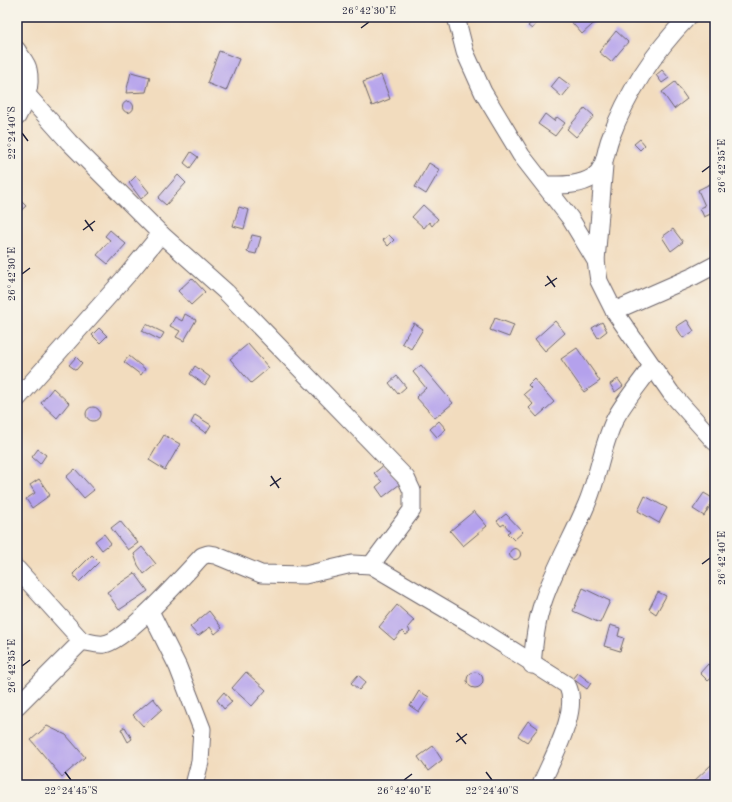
<svg xmlns="http://www.w3.org/2000/svg" width="732" height="802" font-family="'Old Standard TT',serif">
	<rect width="100%" height="100%" fill="#f7f3e8"/>
	<filter id="ink" filterUnits="userSpaceOnUse"><feTurbulence type="fractalNoise" baseFrequency=".025" numOctaves="2"/><feDisplacementMap in="SourceGraphic" scale="8" xChannelSelector="R" yChannelSelector="G"/><feConvolveMatrix kernelMatrix="1 2 1 2 8 2 1 2 1" color-interpolation-filters="sRGB"/></filter>
	<filter id="wash" filterUnits="userSpaceOnUse"><feTurbulence type="fractalNoise" baseFrequency=".012" numOctaves="4" result="noise"/><feDisplacementMap in="SourceGraphic" scale="16" xChannelSelector="R" yChannelSelector="G"/><feGaussianBlur stdDeviation="0.9" result="paint"/><feColorMatrix in="noise" values="0 0 0 0 0 0 0 0 0 0 0 0 0 0 0 0 0 1.4 0 .05"/><feComposite in="paint" operator="in"/></filter>
	<g filter="url(#wash)">
		<rect width="100%" height="100%" fill="#f2dcbe"/>
		<g id="blocks">
			<g fill="#b4a1ec">
				<path d="M518 17 525 18 523 22 517 19Z"/>
				<path d="M567 17H601L582 34Z"/>
				<path d="M533 21 536 24 532 29 528 26Z"/>
				<path d="M616 31 628 42 611 62 599 52Z"/>
				<path d="M219 51 239 59 226 91 207 83Z"/>
				<path d="M662 70 669 78 662 83 656 75Z"/>
				<path d="M131 72 150 77 146 92 126 93Z"/>
				<path d="M381 75 390 99 372 106 363 82Z"/>
				<path d="M559 77 571 86 562 97 551 87Z"/>
				<path d="M675 82 687 99 674 109 662 92Z"/>
				<circle cx="128" cy="107" r="5.5"/>
				<path d="M585 108 594 116 576 137 567 129Z"/>
				<path d="M545 114 554 121 557 117 565 123 555 136 538 124Z"/>
				<path d="M640 139 645 145 640 150 634 144Z"/>
				<path d="M191 152 198 157 190 168 184 163Z"/>
				<path d="M429 163 440 170 426 194 415 187Z"/>
				<path d="M178 175 186 183 166 205 158 198Z"/>
				<path d="M136 176 149 192 141 199 129 183Z"/>
				<path d="M714 182 715 212 704 217 700 208 705 206 698 190Z"/>
				<path d="M17 197 26 206 17 214Z"/>
				<path d="M423 205 438 219 432 226 429 222 424 228 412 217Z"/>
				<path d="M239 207 249 210 244 229 233 226Z"/>
				<path d="M673 229 683 242 671 251 662 237Z"/>
				<path d="M110 230 126 244 108 264 97 255 110 240 105 236Z"/>
				<path d="M252 235 261 237 256 254 247 252Z"/>
				<path d="M389 235 394 240 388 246 383 240Z"/>
				<path d="M192 278 205 292 191 305 178 291Z"/>
				<path d="M185 314 196 320 184 341 176 337 180 331 170 326 175 317 182 321Z"/>
				<path d="M495 318 514 325 509 337 490 330Z"/>
				<path d="M687 320 694 331 683 338 676 327Z"/>
				<path d="M555 321 565 333 545 351 535 339Z"/>
				<path d="M602 322 607 331 598 338 592 328Z"/>
				<path d="M414 323 423 329 411 349 402 343Z"/>
				<path d="M146 324 164 333 160 340 142 331Z"/>
				<path d="M99 328 107 336 100 343 92 335Z"/>
				<path d="M248 344 269 368 251 383 230 359Z"/>
				<path d="M577 348 600 381 584 392 561 359Z"/>
				<path d="M129 356 145 369 141 375 124 362Z"/>
				<path d="M76 357 82 363 76 370 69 365Z"/>
				<path d="M421 365 453 403 435 418 416 397 426 388 413 372Z"/>
				<path d="M195 366 210 377 205 385 190 374Z"/>
				<path d="M397 376 406 387 398 394 389 383Z"/>
				<path d="M534 379 554 402 537 417 529 408 533 404 524 394 531 388 528 385Z"/>
				<path d="M618 379 623 386 615 392 610 384Z"/>
				<path d="M53 388 69 403 57 418 41 403Z"/>
				<circle cx="93" cy="414" r="7"/>
				<path d="M195 415 211 425 206 433 191 423Z"/>
				<path d="M439 421 446 429 437 437 430 429Z"/>
				<path d="M164 435 180 444 165 470 149 460Z"/>
				<path d="M38 449 46 455 40 464 32 457Z"/>
				<path d="M384 465 400 484 383 497 376 487 382 482 374 473Z"/>
				<path d="M75 469 94 490 84 498 66 477Z"/>
				<path d="M39 479 50 495 32 508 26 499 35 493 30 485Z"/>
				<path d="M704 493 714 499 704 516 693 509Z"/>
				<path d="M645 496 667 508 659 523 638 511Z"/>
				<path d="M474 511 487 526 463 546 450 531Z"/>
				<path d="M506 514 523 532 514 540 507 533 510 531 504 524 501 526 497 521Z"/>
				<path d="M120 521 138 543 128 550 111 528Z"/>
				<path d="M104 534 111 543 102 550 95 541Z"/>
				<path d="M142 547 156 564 144 574 138 565 134 554Z"/>
				<circle cx="515" cy="554" r="5.5"/>
				<path d="M92 555 99 562 79 582 73 574Z"/>
				<path d="M135 573 148 591 119 610 107 592Z"/>
				<path d="M583 588 610 601 600 623 573 611Z"/>
				<path d="M658 592 666 596 656 614 649 609Z"/>
				<path d="M397 605 414 620 408 627 410 632 406 635 402 631 394 640 379 627Z"/>
				<path d="M209 611 222 628 215 634 210 627 198 636 190 627Z"/>
				<path d="M610 625 620 628 618 636 624 638 620 651 604 646Z"/>
				<path d="M708 664 715 671V675L708 681 700 673Z"/>
				<path d="M246 672 266 690 252 706 232 688Z"/>
				<circle cx="475" cy="680" r="8"/>
				<path d="M578 673 591 683 587 689 573 679Z"/>
				<path d="M358 675 366 682 359 690 351 683Z"/>
				<path d="M419 691 429 697 419 712 410 706Z"/>
				<path d="M224 692 232 702 224 709 217 700Z"/>
				<path d="M153 698 162 709 143 726 133 715Z"/>
				<path d="M528 721 538 728 527 742 518 736Z"/>
				<path d="M47 726 66 735 85 757 62 777 31 740Z"/>
				<path d="M125 727 132 739 128 742 121 729Z"/>
				<path d="M433 746 442 760 428 771 418 757Z"/>
				<path d="M711 765 715 770V785H690Z"/>
			</g>
		</g>
	</g>
	<g filter="url(#ink)">
		<use href="#blocks" fill-opacity="0" stroke="#6b6369" stroke-width="1"/>
		<g fill="none" stroke-linecap="round" stroke-linejoin="round">
			<g stroke="#6b6369" stroke-width="19">
				<g id="minor">
					<path d="M456 17 465 52 483 92 521 155 570 218 596 261 599 281 614 311 671 393 715 442"/>
					<path d="M17 50C20 56 27 63 28 69 32 87 25 102 17 117"/>
					<path d="M546 185C562 185 579 186 593 177 606 168 605 152 610 139 627 93 654 52 688 17"/>
					<path d="M161 234 226 292 406 478 412 491V510L371 565"/>
					<path d="M596 261 604 165"/>
					<path d="M614 311 694 276 715 265"/>
					<path d="M17 399 129 273 161 234 69 142 28 96"/>
					<path d="M17 569 82 641"/>
					<path d="M150 611 178 667 202 729 200 762 194 785"/>
					<path d="M532 665C534 644 536 622 543 602 554 569 572 539 585 508 598 480 601 449 614 421 622 404 641 382 652 366"/>
					<path d="M17 706 82 641C89 642 97 645 104 644 126 641 185 574 202 556L208 554 215 555 261 574 305 575 352 564 371 565 471 624 567 685C581 710 551 760 541 785"/>
				</g>
			</g>
			<use href="#minor" stroke="#fff" stroke-width="17"/>
		</g>
	</g>
	<path fill="none" stroke="#22223b" stroke-width="1.5" d="M361 28 369 22M22 133 28 141M702 172 710 166M85 220 93 231M83 230 95 221M22 274 30 268M547 276 555 287M545 286 557 278M271 476 279 488M270 486 281 478M702 564 710 558M22 666 30 660M457 733 466 744M456 742 467 734M65 772 71 780M486 772 492 780M404 780 412 774"/>
	<rect width="732" height="802" fill="none" stroke="#f7f3e8" stroke-width="44"/>
	<rect x="22" y="22" width="688" height="758" fill="none" stroke="#22223b" stroke-width="1.5"/>
	<g font-size="10" text-anchor="middle" fill="#22223b">
		<text x="369" y="14">26°42'30"E</text>
		<text transform="translate(11 133) rotate(-90)" y="4">22°24'40"S</text>
		<text transform="translate(721 166) rotate(-90)" y="4">26°42'35"E</text>
		<text transform="translate(11 274) rotate(-90)" y="4">26°42'30"E</text>
		<text transform="translate(721 558) rotate(-90)" y="4">26°42'40"E</text>
		<text transform="translate(11 666) rotate(-90)" y="4">26°42'35"E</text>
		<text x="71" y="794">22°24'45"S</text>
		<text x="404" y="794">26°42'40"E</text>
		<text x="492" y="794">22°24'40"S</text>
	</g>
</svg>
